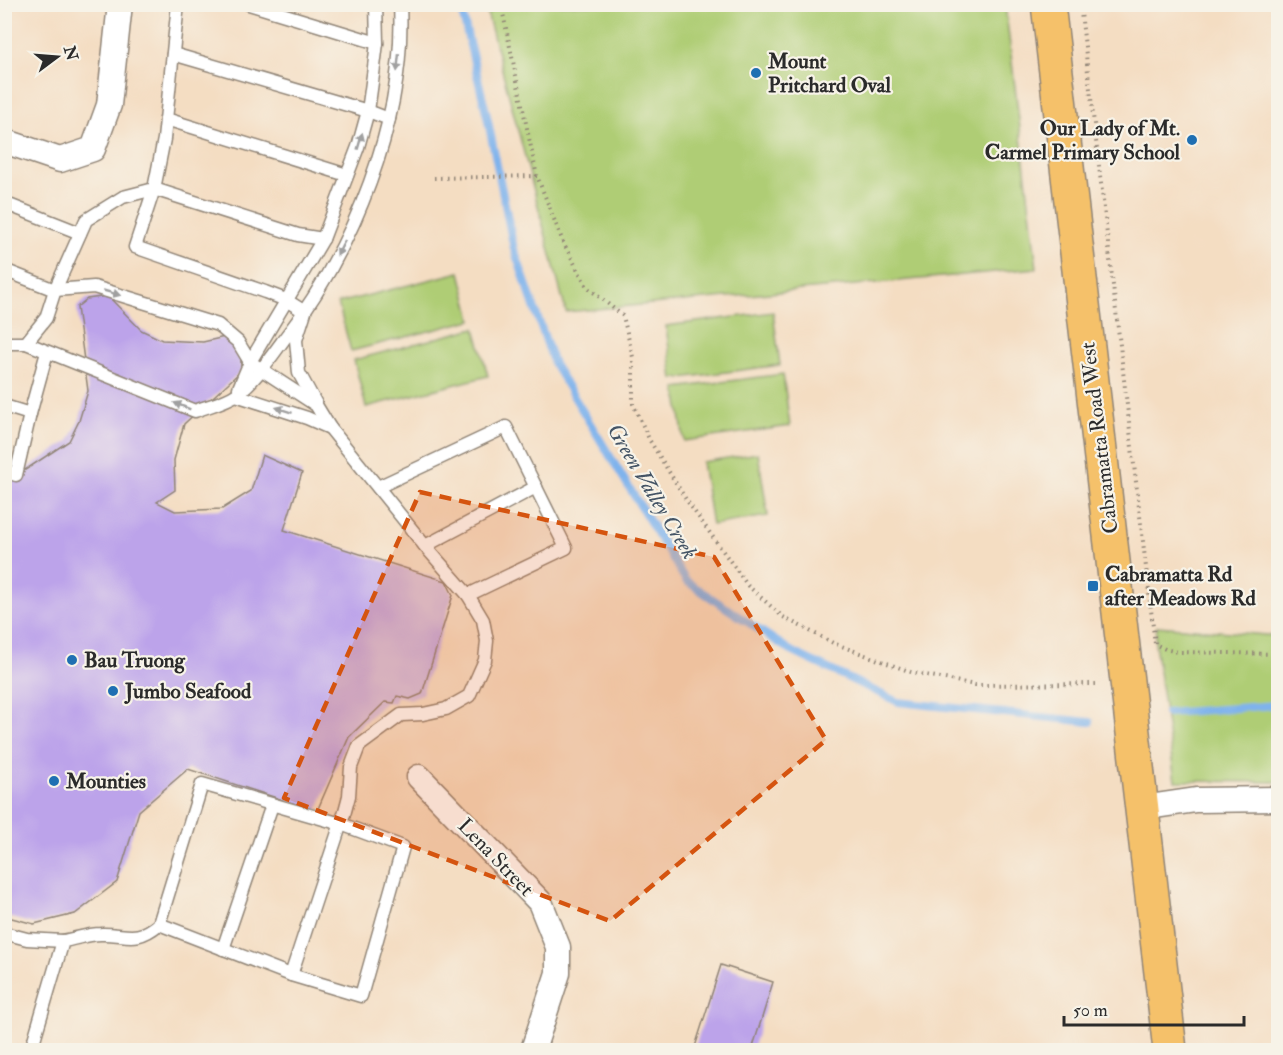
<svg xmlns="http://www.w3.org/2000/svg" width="1283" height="1055" font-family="'IM FELL Double Pica',serif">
	<rect width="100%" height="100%" fill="#f7f3e8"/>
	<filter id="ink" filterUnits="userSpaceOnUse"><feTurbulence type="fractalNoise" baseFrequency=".0167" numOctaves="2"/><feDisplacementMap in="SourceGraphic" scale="12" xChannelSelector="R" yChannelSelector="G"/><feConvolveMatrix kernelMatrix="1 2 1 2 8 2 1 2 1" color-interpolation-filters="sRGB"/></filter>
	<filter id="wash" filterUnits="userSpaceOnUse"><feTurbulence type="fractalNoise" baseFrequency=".008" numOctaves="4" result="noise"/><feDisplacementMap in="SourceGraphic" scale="24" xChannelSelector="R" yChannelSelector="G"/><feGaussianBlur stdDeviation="1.35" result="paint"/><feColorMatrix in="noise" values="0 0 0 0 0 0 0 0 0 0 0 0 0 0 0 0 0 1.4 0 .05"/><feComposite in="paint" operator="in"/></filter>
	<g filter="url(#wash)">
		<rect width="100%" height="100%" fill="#f4ddc2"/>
		<g fill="#afcd74" stroke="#6d7c50" stroke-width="1.5">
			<path d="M485 5H1005L1037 268 566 312Z"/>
			<path d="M460 272 472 320 351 351 338 303Z"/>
			<path d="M773 312 780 365 673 379 666 326Z"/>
			<path d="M475 328 488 376 366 407 354 360Z"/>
			<path d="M783 374 790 426 684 441 676 388Z"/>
			<path d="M758 453 768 516 712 525 702 462Z"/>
			<path d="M1157 626 1278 636V782L1175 781 1155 644Z"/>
		</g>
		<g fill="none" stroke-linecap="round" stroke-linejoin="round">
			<g stroke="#7fb3ec" stroke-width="8">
				<path d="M460 4 487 116 514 249 554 364 686 581 791 651 898 702 1090 722"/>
				<path d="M1167 713 1278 705"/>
			</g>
		</g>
		<g id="blocks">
			<g fill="#bca3ea">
				<path d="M108 296 141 330 162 340 203 342 229 336 241 351V371L184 424 174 460 175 490 157 502 175 511 222 509 251 491 262 455 302 473 284 530 446 581 453 595 422 694 410 699 397 696 394 703 385 702 349 737 317 811 188 769 139 811 117 882 75 914 34 924 4 916V484L69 441 79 421 88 391 77 307 87 299Z"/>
				<path d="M721 965 773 982 752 1050H694Z"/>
			</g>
		</g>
	</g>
	<g filter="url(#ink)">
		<use href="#blocks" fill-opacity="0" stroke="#908476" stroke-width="1.5"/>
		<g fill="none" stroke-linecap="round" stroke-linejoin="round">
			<g stroke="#908476" stroke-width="15">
				<g id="service">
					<path d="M249 4 377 43"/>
					<path d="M173 54 368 111 389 119"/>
					<path d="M166 119 347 175"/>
					<path d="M4 203 80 233"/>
					<path d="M4 270 55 290 94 287 218 325 238 342 250 362 316 405 330 428 425 546 468 595 483 620 487 641 485 660 469 696 446 709 423 714 401 715 359 746 351 767 349 796 345 811 291 975 159 924C135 944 126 933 101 934 88 934 75 939 63 941L31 1050"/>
					<path d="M4 343H26L46 318 55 290 86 220 123 197 154 189 164 139 178 4"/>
					<path d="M26 343 195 411C208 406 226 402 237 394 255 380 269 360 282 342 353 251 406 121 400 4"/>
					<path d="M239 388 250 362 323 239 358 147 368 111 373 75 377 43 376 4"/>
					<path d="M236 395 307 418 330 428"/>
					<path d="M316 404 299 373 296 340 305 312 286 300 265 292 135 247 154 189 298 235 323 239"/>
					<path d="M4 406 30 414 47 352"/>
					<path d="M4 471 16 475 30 414"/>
					<path d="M378 487 506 427 566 548 468 595"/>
					<path d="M425 546 536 487"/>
					<path d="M159 924 202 784 341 824 403 847 361 996 291 975"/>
					<path d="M4 933 27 939 63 941"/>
					<path d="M223 949 272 805"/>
				</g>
			</g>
			<g stroke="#908476" stroke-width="27">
				<g id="minor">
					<path d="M4 141 60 160 93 149 109 105 120 4"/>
					<path d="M419 777 540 902 558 947V973L533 1050"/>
					<path d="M1142 808 1196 800 1278 799"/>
				</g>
			</g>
			<g stroke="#908476" stroke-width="36">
				<path id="primary" d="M1048 4 1170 1050"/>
			</g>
			<g stroke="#908476" stroke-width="4" stroke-dasharray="1.5 4.5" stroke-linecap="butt">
				<path d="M501 4 537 176 563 242 587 287 623 316 633 357V404L650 441 687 501 748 586 783 617 833 643 911 672 975 685 1098 684"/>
				<path d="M1080 4 1155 644 1165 649 1178 652 1278 654"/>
				<path d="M434 178 537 176"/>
			</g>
			<use href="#service" stroke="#fff" stroke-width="12"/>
			<use href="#minor" stroke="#fff" stroke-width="24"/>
			<use href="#primary" stroke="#f5c16b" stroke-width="33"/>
		</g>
		<defs><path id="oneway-solid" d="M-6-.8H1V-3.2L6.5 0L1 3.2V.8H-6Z" transform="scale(1.5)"/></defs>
		<g fill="#a0a0a0">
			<use href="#oneway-solid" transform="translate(398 63) rotate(96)"/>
			<use href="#oneway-solid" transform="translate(360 141) rotate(-74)"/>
			<use href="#oneway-solid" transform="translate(341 248) rotate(117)"/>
			<use href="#oneway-solid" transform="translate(112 293) rotate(16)"/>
			<use href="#oneway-solid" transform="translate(182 406) rotate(-158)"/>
			<use href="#oneway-solid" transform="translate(284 410) rotate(-162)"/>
		</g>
	</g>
	<path fill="#d5540f" fill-opacity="0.2" stroke="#d5540f" stroke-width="4.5" stroke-dasharray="12 8" stroke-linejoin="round" d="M420 492 714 557 826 740 610 921 284 798Z"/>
	<g fill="#1f6fb2" stroke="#f7f3e8" stroke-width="2">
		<circle cx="756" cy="73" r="6"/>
		<circle cx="1192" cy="140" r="6"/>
		<rect x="1087" y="580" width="12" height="12" rx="3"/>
		<circle cx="72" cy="660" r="6"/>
		<circle cx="113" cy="691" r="6"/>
		<circle cx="54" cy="781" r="6"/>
	</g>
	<g text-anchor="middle" stroke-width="4.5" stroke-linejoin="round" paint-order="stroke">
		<g font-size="21" font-weight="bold" fill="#2b2b2b" stroke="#f7f3e8" text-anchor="start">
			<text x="768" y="68">Mount<tspan x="768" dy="24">Pritchard Oval</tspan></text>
			<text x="1180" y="135" text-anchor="end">Our Lady of Mt.<tspan x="1180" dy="24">Carmel Primary School</tspan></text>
			<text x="1105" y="581">Cabramatta Rd<tspan x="1105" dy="24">after Meadows Rd</tspan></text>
			<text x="84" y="667">Bau Truong</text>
			<text x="125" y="698">Jumbo Seafood</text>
			<text x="66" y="788">Mounties</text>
		</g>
		<g font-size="21" fill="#2b2b2b" stroke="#f7f3e8">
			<text transform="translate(1099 438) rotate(-97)" y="7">Cabramatta Road West</text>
			<text transform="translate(496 857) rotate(46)" y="7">Lena Street</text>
		</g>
		<g font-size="22" font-style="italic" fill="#445465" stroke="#f7f3e8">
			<text transform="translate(653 491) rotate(59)" y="8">Green Valley Creek</text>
		</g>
	</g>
	<rect width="1283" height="1055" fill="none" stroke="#f7f3e8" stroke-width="24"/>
	<g transform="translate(57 57) rotate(74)" stroke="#f7f3e8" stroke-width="4.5" paint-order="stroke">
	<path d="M0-4.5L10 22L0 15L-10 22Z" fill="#2b2b2b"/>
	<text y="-9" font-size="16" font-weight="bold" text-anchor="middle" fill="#2b2b2b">N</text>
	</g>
	<path d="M1064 1016v9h180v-9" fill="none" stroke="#2b2b2b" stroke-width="3"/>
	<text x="1073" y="1016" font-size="18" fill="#2b2b2b" stroke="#f7f3e8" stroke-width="4.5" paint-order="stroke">50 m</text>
</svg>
